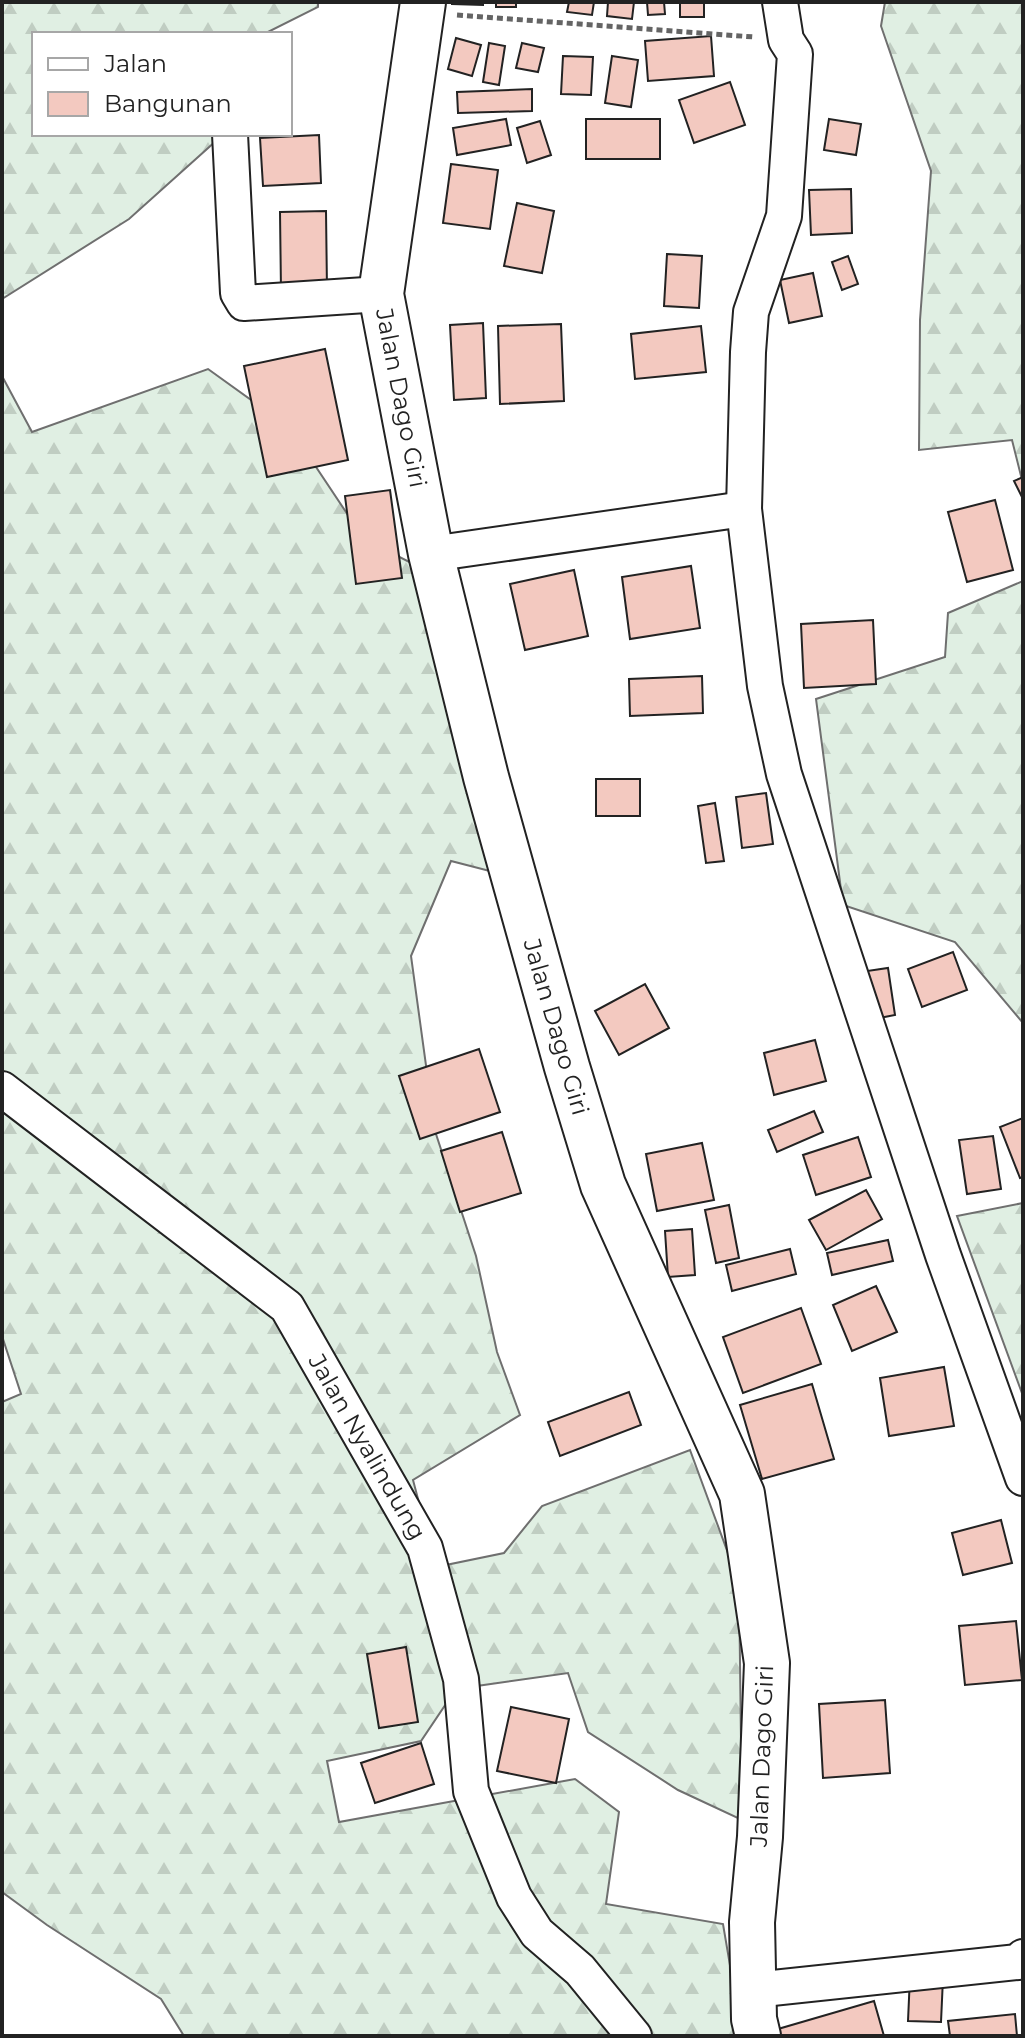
<svg xmlns="http://www.w3.org/2000/svg" width="1025" height="2038" font-family="Montserrat,sans-serif">
	<defs>
		<pattern id="forest-firs" width="22" height="20" patternUnits="userSpaceOnUse" patternTransform="scale(2)"><rect width="22" height="20" fill="#e0efe3"/><path d="M5 1l3.5 6h-7zM16 11l3.5 6h-7z" fill="#c0cdc2"/></pattern>
	</defs>
	<rect width="100%" height="100%" fill="#fff"/>
	<g fill="url(#forest-firs)" stroke="#6f6f6f" stroke-width="2">
		<path d="M2 2H318V7L264 34H34V134H217V140L129 219 2 299Z"/>
		<path d="M885 2H1023V484L1012 440 919 450 920 320 931 171 881 26Z"/>
		<path d="M208 369 290 428 364 539 431 573 509 876 451 861 411 956 435 1131 476 1256 497 1352 520 1415 413 1480 436 1567 504 1553 542 1506 690 1450 739 1583 742 1820 678 1790 588 1732 568 1673 456 1689 421 1741 327 1761 339 1822 575 1779 619 1812 606 1904 723 1924 742 2036H184L161 1999 47 1925 2 1892V1402L21 1394 2 1336V376L32 432Z"/>
		<path d="M1023 581V1023L955 942 843 905 816 699 945 657 948 613Z"/>
		<path d="M1023 1203V1396L957 1216Z"/>
	</g>
	<g fill="#f3c9c0" stroke="#222" stroke-width="2">
		<path d="M452 2H483V5L452 4Z"/>
		<rect x="496" y="2" width="20" height="5"/>
		<path d="M569 2H594L592 15 567 12Z"/>
		<path d="M608 2H634L632 19 607 16Z"/>
		<path d="M647 2H664L665 14 648 15Z"/>
		<rect x="680" y="2" width="24" height="15"/>
		<path d="M711 36 714 76 648 81 645 41Z"/>
		<path d="M456 38 481 45 472 76 448 69Z"/>
		<path d="M489 43 505 46 499 85 483 82Z"/>
		<path d="M522 43 544 48 538 72 516 68Z"/>
		<path d="M563 56 593 57 591 95 561 94Z"/>
		<path d="M612 56 638 60 631 107 605 103Z"/>
		<path d="M730 82 745 125 694 143 679 100Z"/>
		<path d="M532 89V111L458 113 457 92Z"/>
		<path d="M506 119 511 145 457 155 453 128Z"/>
		<rect x="586" y="119" width="74" height="40"/>
		<path d="M829 119 861 124 856 155 824 150Z"/>
		<path d="M540 121 551 155 527 163 517 128Z"/>
		<path d="M319 135 321 183 263 186 260 138Z"/>
		<path d="M451 164 498 170 490 229 443 223Z"/>
		<path d="M851 189 852 233 811 235 809 190Z"/>
		<path d="M517 203 554 211 542 273 504 266Z"/>
		<path d="M326 211 327 290 281 291 280 212Z"/>
		<path d="M667 254 702 256 699 308 664 306Z"/>
		<path d="M848 256 858 284 842 290 832 262Z"/>
		<path d="M813 273 822 316 789 323 780 280Z"/>
		<path d="M483 323 486 398 454 400 450 325Z"/>
		<path d="M561 324 564 401 500 404 498 326Z"/>
		<path d="M701 326 706 372 635 379 631 334Z"/>
		<path d="M325 349 348 460 267 477 244 366Z"/>
		<path d="M1023 477V499L1014 481Z"/>
		<path d="M390 490 402 578 356 584 345 496Z"/>
		<path d="M995 500 1013 570 967 582 948 512Z"/>
		<path d="M691 566 700 628 630 639 622 577Z"/>
		<path d="M574 570 588 636 525 650 510 584Z"/>
		<path d="M873 620 876 684 804 688 801 624Z"/>
		<path d="M702 676 703 713 630 716 629 679Z"/>
		<rect x="596" y="779" width="44" height="37"/>
		<path d="M766 793 773 844 742 848 736 797Z"/>
		<path d="M715 803 724 861 706 863 698 806Z"/>
		<path d="M953 952 967 990 922 1007 908 969Z"/>
		<path d="M888 968 895 1015 874 1019 867 971Z"/>
		<path d="M645 984 669 1028 619 1055 595 1011Z"/>
		<path d="M815 1040 826 1081 774 1095 764 1053Z"/>
		<path d="M479 1049 500 1112 420 1139 399 1076Z"/>
		<path d="M814 1111 823 1132 777 1152 768 1130Z"/>
		<path d="M1023 1118V1177L1020 1178 1000 1127Z"/>
		<path d="M502 1132 521 1193 460 1212 441 1151Z"/>
		<path d="M993 1136 1001 1189 967 1194 959 1140Z"/>
		<path d="M858 1137 871 1177 816 1195 803 1155Z"/>
		<path d="M702 1143 714 1200 657 1211 646 1154Z"/>
		<path d="M866 1190 882 1219 826 1250 809 1220Z"/>
		<path d="M729 1205 739 1258 716 1263 705 1210Z"/>
		<path d="M692 1229 695 1275 668 1277 665 1231Z"/>
		<path d="M888 1240 893 1261 832 1275 827 1253Z"/>
		<path d="M790 1249 796 1274 732 1291 726 1265Z"/>
		<path d="M876 1286 897 1332 852 1351 833 1305Z"/>
		<path d="M801 1308 821 1364 743 1393 723 1337Z"/>
		<path d="M944 1367 954 1426 889 1436 880 1378Z"/>
		<path d="M812 1384 834 1459 762 1479 740 1405Z"/>
		<path d="M629 1392 641 1425 560 1456 548 1422Z"/>
		<path d="M1001 1520 1012 1563 963 1575 952 1533Z"/>
		<path d="M1016 1621 1022 1680 965 1685 959 1626Z"/>
		<path d="M406 1647 418 1722 379 1728 367 1654Z"/>
		<path d="M885 1700 890 1773 823 1778 819 1704Z"/>
		<path d="M511 1707 569 1719 556 1783 497 1771Z"/>
		<path d="M421 1743 434 1784 375 1803 361 1763Z"/>
		<path d="M910 1976 943 1978 941 2022 908 2021Z"/>
		<path d="M874 2001 884 2036H780L778 2029Z"/>
		<path d="M1015 2014 1017 2036H950L948 2021Z"/>
	</g>
	<g fill="none" stroke-linecap="round" stroke-linejoin="round">
		<g stroke="#222" stroke-width="38">
			<g id="minor">
				<path d="M780 2 786 40 795 54 784 216 751 312 748 352 744 509 765 686 784 774 943 1255 1023 1478"/>
				<path d="M230 134 238 293 244 303 381 294"/>
				<path d="M431 554 744 509"/>
				<path d="M2 1089 287 1307 425 1548 461 1679 471 1791 514 1897 537 1933 580 1970 634 2036"/>
				<path d="M753 1990 1018 1962 1023 1957"/>
			</g>
		</g>
		<g stroke="#222" stroke-width="48">
			<path id="major" d="M423 2 381 294 431 554 486 777 567 1067 603 1185 742 1494 767 1663 760 1837 752 1922 754 2019 758 2036"/>
		</g>
		<path stroke="#646464" stroke-width="5" stroke-dasharray="6 4" stroke-linecap="butt" d="M457 15 754 37"/>
		<use href="#minor" stroke="#fff" stroke-width="34"/>
		<use href="#major" stroke="#fff" stroke-width="44"/>
	</g>
	<g text-anchor="middle" stroke-width="6" stroke-linejoin="round" paint-order="stroke">
		<g font-size="24" fill="#222" stroke="#fff">
			<text transform="translate(401 398) rotate(79)" y="8">Jalan Dago Giri</text>
			<text transform="translate(556 1027) rotate(74)" y="8">Jalan Dago Giri</text>
			<text transform="translate(367 1447) rotate(60)" y="8">Jalan Nyalindung</text>
			<text transform="translate(762 1756) rotate(-88)" y="8">Jalan Dago Giri</text>
		</g>
	</g>
	<rect width="1025" height="2038" fill="none" stroke="#222222" stroke-width="8"/>
	<rect x="32" y="32" width="260" height="104" fill="#ffffff" stroke="#a7a7a7" stroke-width="2"/>
	<rect x="48" y="58" width="40" height="12" fill="#ffffff" stroke="#a7a7a7" stroke-width="2"/>
	<text x="104" y="72" font-size="24" fill="#222222">Jalan</text>
	<rect x="48" y="92" width="40" height="24" fill="#f3c9c0" stroke="#a7a7a7" stroke-width="2"/>
	<text x="104" y="112" font-size="24" fill="#222222">Bangunan</text>
</svg>
